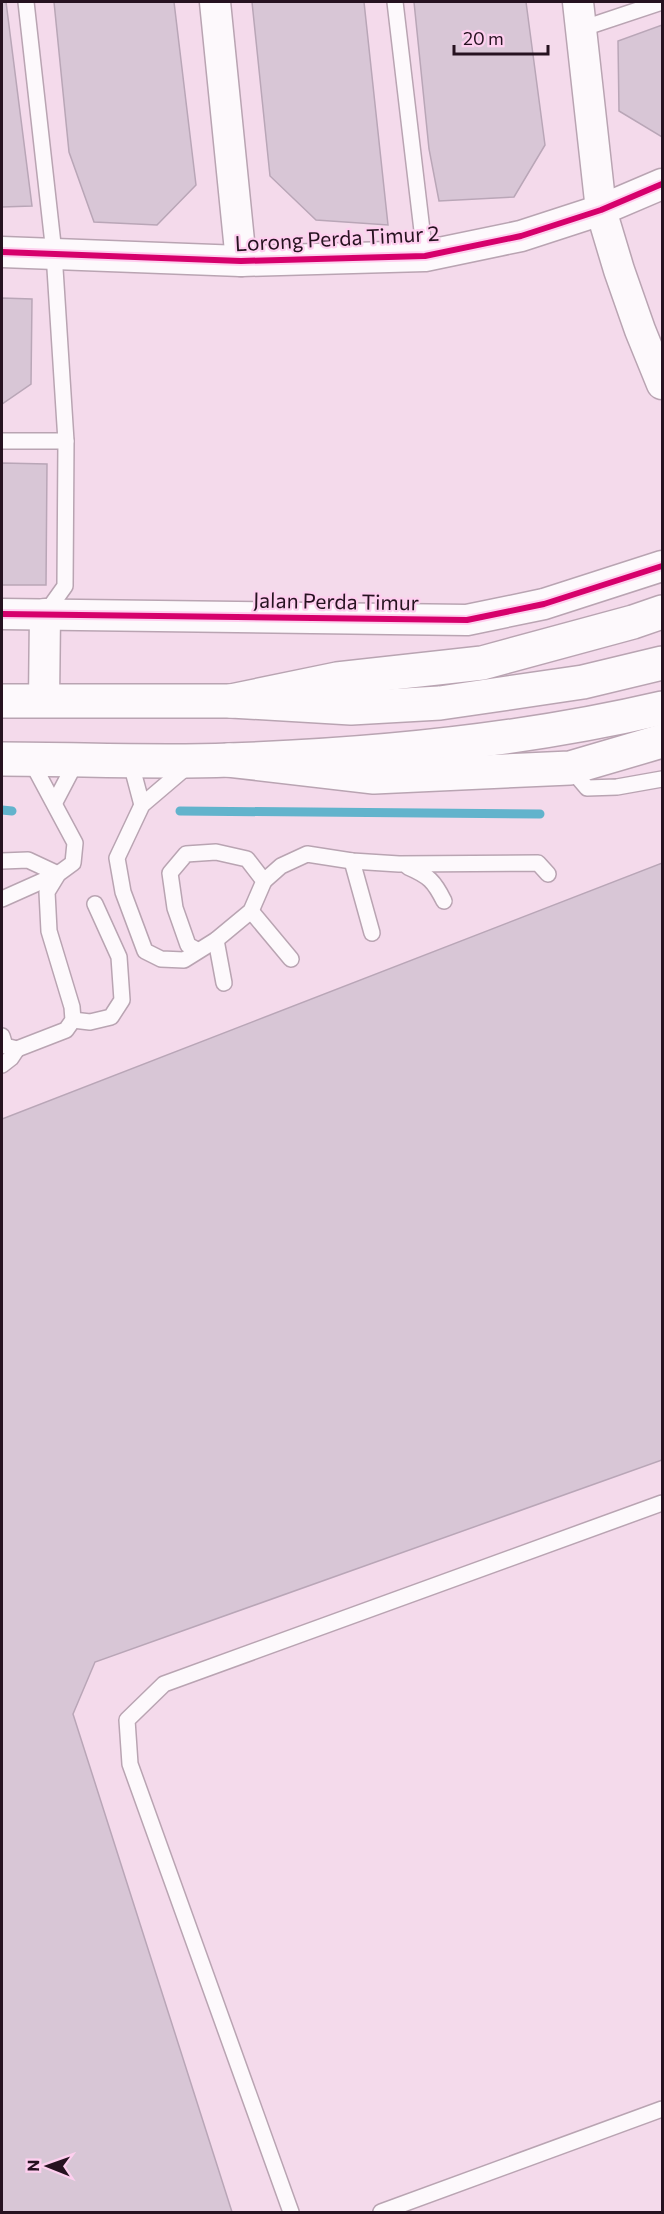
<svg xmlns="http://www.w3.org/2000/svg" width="664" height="2214" font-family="Commissioner,sans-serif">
	<rect width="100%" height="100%" fill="#f4daeb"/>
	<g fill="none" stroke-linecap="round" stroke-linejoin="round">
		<g stroke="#62b3cc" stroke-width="9">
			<path d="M2 810 12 811"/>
			<path d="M180 811 540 814"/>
		</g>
	</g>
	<g fill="#d8c6d6" stroke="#b9a6b7" stroke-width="1.5">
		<path d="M2 2H6L32 206 2 207Z"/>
		<path d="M54 2H174L196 185 157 225 94 222 69 152Z"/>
		<path d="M252 2H364L388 225 316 220 270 176Z"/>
		<path d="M414 2H526L545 145 514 197 439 201 429 149Z"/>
		<path d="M662 25V137L619 111 618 41Z"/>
		<path d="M2 298 32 299 31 384 2 404Z"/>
		<path d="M2 463 47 464 46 585H2Z"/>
		<path d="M662 863V1460L95 1662 73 1714 232 2212H2V1119Z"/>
	</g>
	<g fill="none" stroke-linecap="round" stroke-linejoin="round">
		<g stroke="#b9a4b2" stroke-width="18">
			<g id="lane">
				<path d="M26 2 54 253 66 441 65 586 45 614"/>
				<path d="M395 2 425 256"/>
				<path d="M581 29 662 2"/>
				<path d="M2 441H66"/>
				<path d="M130 760 142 805"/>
				<path d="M189 765 142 805 117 858 123 892 145 951 161 959 184 960 216 940 251 911 264 881 281 866 307 854 352 861 399 864 538 863 548 874"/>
				<path d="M570 768 587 788 617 787 662 779"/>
				<path d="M55 802 77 760"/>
				<path d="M2 861 28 860 58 874 2 899"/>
				<path d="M352 861 372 933"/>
				<path d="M408 867C429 876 434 881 444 901"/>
				<path d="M251 911 291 959"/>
				<path d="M216 940 224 983"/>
				<path d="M197 950 188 945 175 908 170 873 186 854 216 852 247 859 264 881"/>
				<path d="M73 1020 90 1022 111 1017 122 1000 119 957 95 904"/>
				<path d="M2 1036 5 1046 17 1049 66 1030 73 1020 72 1007 49 931 47 892 58 874 73 863 75 843 30 759"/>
				<path d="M2 1065 11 1058 17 1049"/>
				<path d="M291 2212 130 1764 127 1720 164 1684 662 1503"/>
				<path d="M381 2212 662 2109"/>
			</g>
		</g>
		<g stroke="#b9a4b2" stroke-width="33">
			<g id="street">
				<path d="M215 2 241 261"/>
				<path d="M578 2 601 210 619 270 640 330 662 384"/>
				<path d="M2 252 241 261 425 256 521 236 601 210 662 184"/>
				<path d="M2 614 467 620 544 604 662 566"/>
				<path d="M44 701 45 614"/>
			</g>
		</g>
		<g stroke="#b9a4b2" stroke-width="36">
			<g id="secondary">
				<path d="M2 701H231L351 708 440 703 583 682 662 663"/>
				<path d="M2 759C77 759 154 763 229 760 375 755 521 741 662 708"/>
			</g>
		</g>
		<g stroke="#b9a4b2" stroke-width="36">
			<g id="primary">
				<path d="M231 701 337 679 482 663 633 622 662 612"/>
				<path d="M228 760 374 777 570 768 662 741"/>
			</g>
		</g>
		<use href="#lane" stroke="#fdf9fc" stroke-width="15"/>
		<use href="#street" stroke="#fdf9fc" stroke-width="30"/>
		<use href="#secondary" stroke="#fdf9fc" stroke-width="33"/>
		<use href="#primary" stroke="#fdf9fc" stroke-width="33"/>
		<g stroke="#fecfef" stroke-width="10">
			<g id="cycleway">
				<path d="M2 252 241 261 425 256 521 236 601 210 662 184"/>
				<path d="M2 614 467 620 544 604 662 566"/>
			</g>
		</g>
		<use href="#cycleway" stroke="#d6006c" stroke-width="6"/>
	</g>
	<g text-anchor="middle" stroke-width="4.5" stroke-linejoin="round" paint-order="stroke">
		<g font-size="21" fill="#261220" stroke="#fecfef">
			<text transform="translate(337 239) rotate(-3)" y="7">Lorong Perda Timur 2</text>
			<text transform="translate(336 602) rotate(1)" y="7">Jalan Perda Timur</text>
		</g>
	</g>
	<rect width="664" height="2214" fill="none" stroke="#261220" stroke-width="6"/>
	<g transform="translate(48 2166) rotate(271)" stroke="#fecfef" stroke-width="4.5" paint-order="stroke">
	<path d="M0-4.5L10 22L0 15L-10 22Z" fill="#261220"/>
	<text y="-9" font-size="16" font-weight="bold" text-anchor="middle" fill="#261220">N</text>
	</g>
	<path d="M454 45v9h94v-9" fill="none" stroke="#261220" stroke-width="3"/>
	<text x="463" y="45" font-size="18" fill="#261220" stroke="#fecfef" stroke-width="4.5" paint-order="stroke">20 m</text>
</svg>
